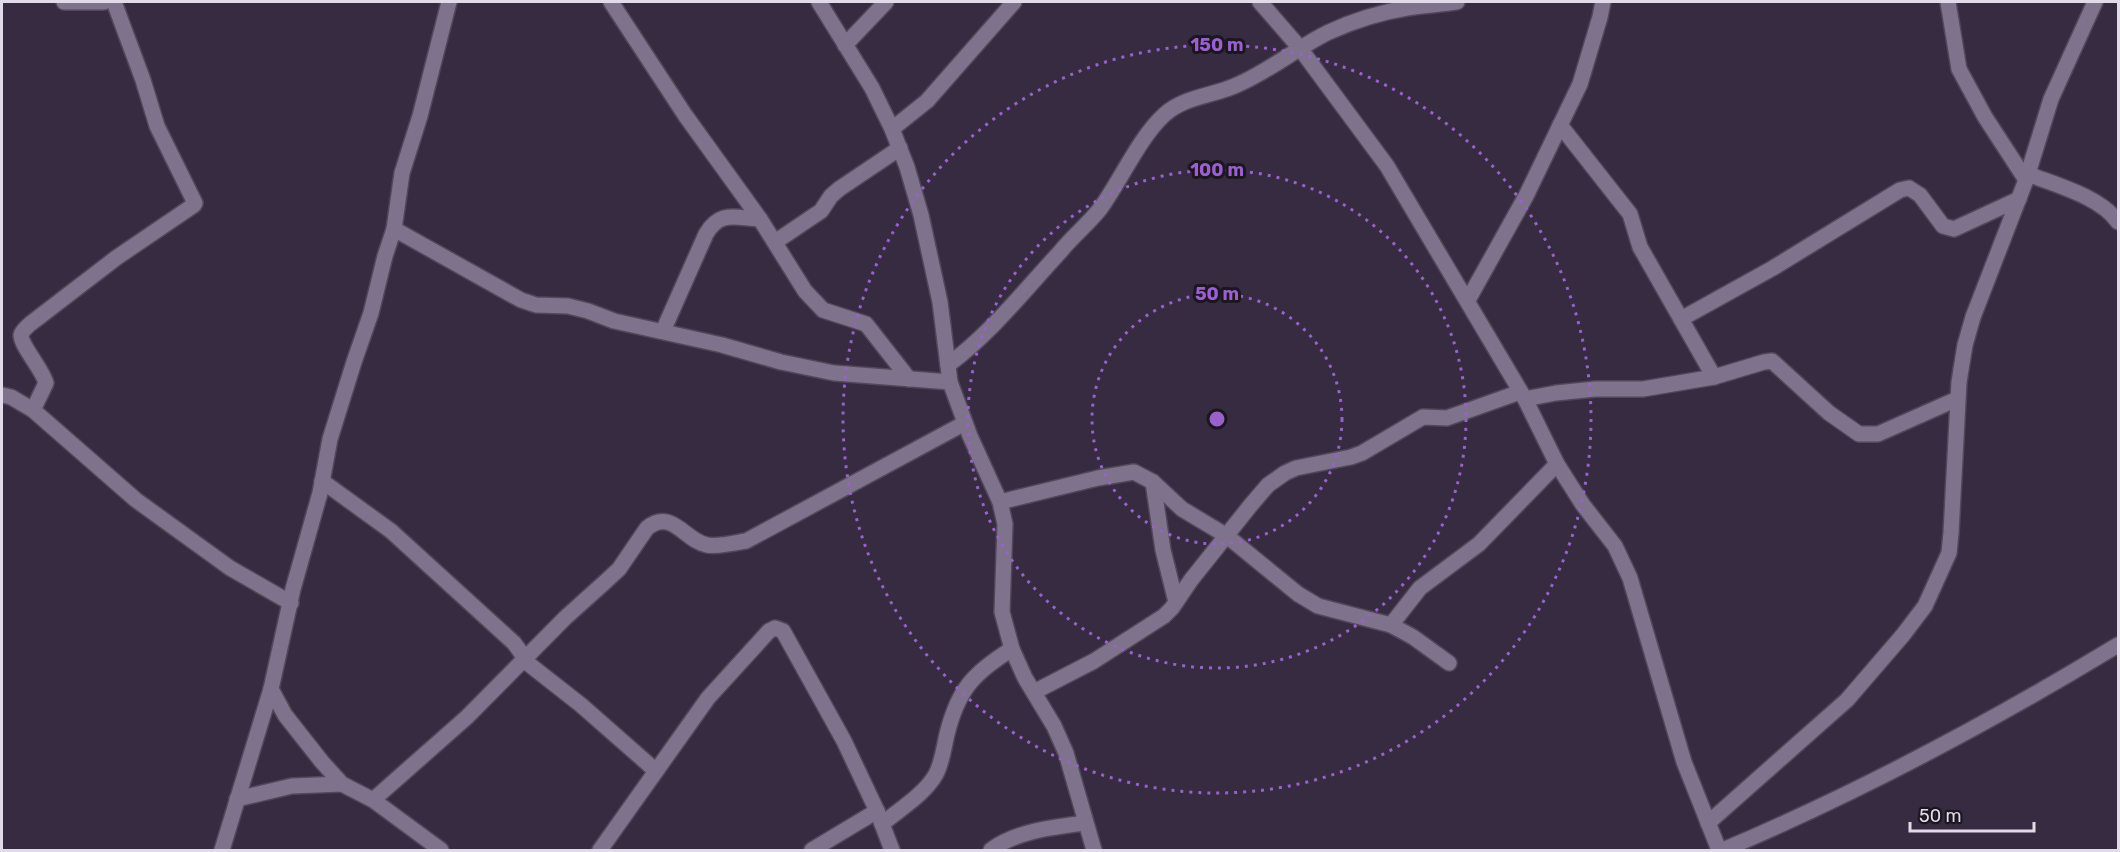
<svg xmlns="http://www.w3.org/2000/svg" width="2120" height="852" font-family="Rubik,sans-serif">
	<rect width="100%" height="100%" fill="#362b41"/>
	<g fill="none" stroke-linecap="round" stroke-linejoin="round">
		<g stroke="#514759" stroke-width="18">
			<g id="street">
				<path d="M64 2H104"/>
				<path d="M611 2 685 115 760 219 805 291 823 310 866 324 909 379"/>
				<path d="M819 2 872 88 892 129 907 167 921 215 940 302 950 382 970 436 1000 502 1005 524 1002 612 1012 649 1025 678 1054 726 1066 753 1094 850"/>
				<path d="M1260 2 1299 47 1387 166 1525 399 1557 464 1583 505 1615 546 1630 578 1684 762 1719 850"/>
				<path d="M1948 2 1959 69 1985 117 2026 180"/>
				<path d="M845 45 886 2"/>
				<path d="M1560 125 1630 214 1640 247 1714 377"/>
				<path d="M892 129 927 101 1014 2"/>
				<path d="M2028 174C2056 185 2101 197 2118 222"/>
				<path d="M394 229 521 300 536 305 568 306 588 311 614 321 722 345 781 362 834 373 950 382"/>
				<path d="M775 242 821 211 831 196 839 189 900 148"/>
				<path d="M1468 300 1526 196 1580 84 1600 17 1603 2"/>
				<path d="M1681 319 1773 268 1900 190 1909 188 1920 195 1943 226 1954 229 2019 199"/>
				<path d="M663 331 706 234C720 210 735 218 760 219"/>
				<path d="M948 365C991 333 1024 291 1060 252 1072 237 1088 224 1100 209 1121 180 1139 138 1164 115 1184 96 1215 96 1239 84 1271 70 1298 47 1329 32 1353 21 1382 12 1407 8 1424 5 1441 5 1457 2"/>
				<path d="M2 395 11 397 33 410 136 500 230 568 291 603"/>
				<path d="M1525 399 1556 393 1595 389H1643L1714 377 1764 362 1772 361 1829 413 1859 434H1878L1957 399"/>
				<path d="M33 410 46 383C43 370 21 346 21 335 22 331 27 327 30 324L116 258 194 205 195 203 157 126 143 80 114 2"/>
				<path d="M322 481 391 531 514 643 530 665 581 705 655 770"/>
				<path d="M1153 482 1163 550 1176 602"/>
				<path d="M1000 502 1098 478 1134 472 1153 482 1182 509 1227 536 1298 594 1318 606 1391 625 1413 637 1449 663"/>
				<path d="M1391 625 1420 588 1479 544 1557 464"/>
				<path d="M271 689 285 715 322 762 342 784 373 800 441 850"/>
				<path d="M1034 692 1094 661 1164 616 1172 608 1191 580 1250 506 1268 485 1285 473 1296 468 1351 457 1362 453 1423 417 1447 418 1520 392"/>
				<path d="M237 799 292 786 342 784"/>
				<path d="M373 800 467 717 565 618 605 582 619 569 647 528C672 508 685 541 707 545 719 547 734 543 746 541L965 423"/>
				<path d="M1708 823 1847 700 1903 635 1925 606 1949 553 1951 533 1959 382 1965 345 1973 317 2026 180 2051 99 2095 2"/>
				<path d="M882 824C900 809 925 794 936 774 942 763 944 747 947 734 958 690 973 673 1012 649"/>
				<path d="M222 850 271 689 293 589 320 493 330 439 354 362 371 313 385 256 394 229 402 173 420 116 449 2"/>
				<path d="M600 850 708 698 769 631 775 628 783 631 844 741 877 811 892 850"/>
				<path d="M812 850 877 811"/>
				<path d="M991 850C1016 831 1054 827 1085 823"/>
				<path d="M1723 850C1860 792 1991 722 2118 645"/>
			</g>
		</g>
		<use href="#street" stroke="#7f728c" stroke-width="15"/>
	</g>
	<g fill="none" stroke="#9a60cb" stroke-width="3" stroke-dasharray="3 6">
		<circle cx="1217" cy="419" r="125"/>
		<circle cx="1217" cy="419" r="249"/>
		<circle cx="1217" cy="419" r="374"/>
	</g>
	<circle cx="1217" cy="419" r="9" fill="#9a60cb" stroke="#1b1620" stroke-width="3"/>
	<g font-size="18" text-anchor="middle" font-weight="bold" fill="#9a60cb" stroke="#1b1620" stroke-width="6" stroke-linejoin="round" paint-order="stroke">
		<text x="1217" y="51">150 m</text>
		<text x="1217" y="176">100 m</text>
		<text x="1217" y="300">50 m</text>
	</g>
	<rect width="2120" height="852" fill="none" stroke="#e1dae8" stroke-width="6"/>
	<path d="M1910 822v9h124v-9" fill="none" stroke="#e1dae8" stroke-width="3"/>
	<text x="1919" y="822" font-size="18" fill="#e1dae8" stroke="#1b1620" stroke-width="4.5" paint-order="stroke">50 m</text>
</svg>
